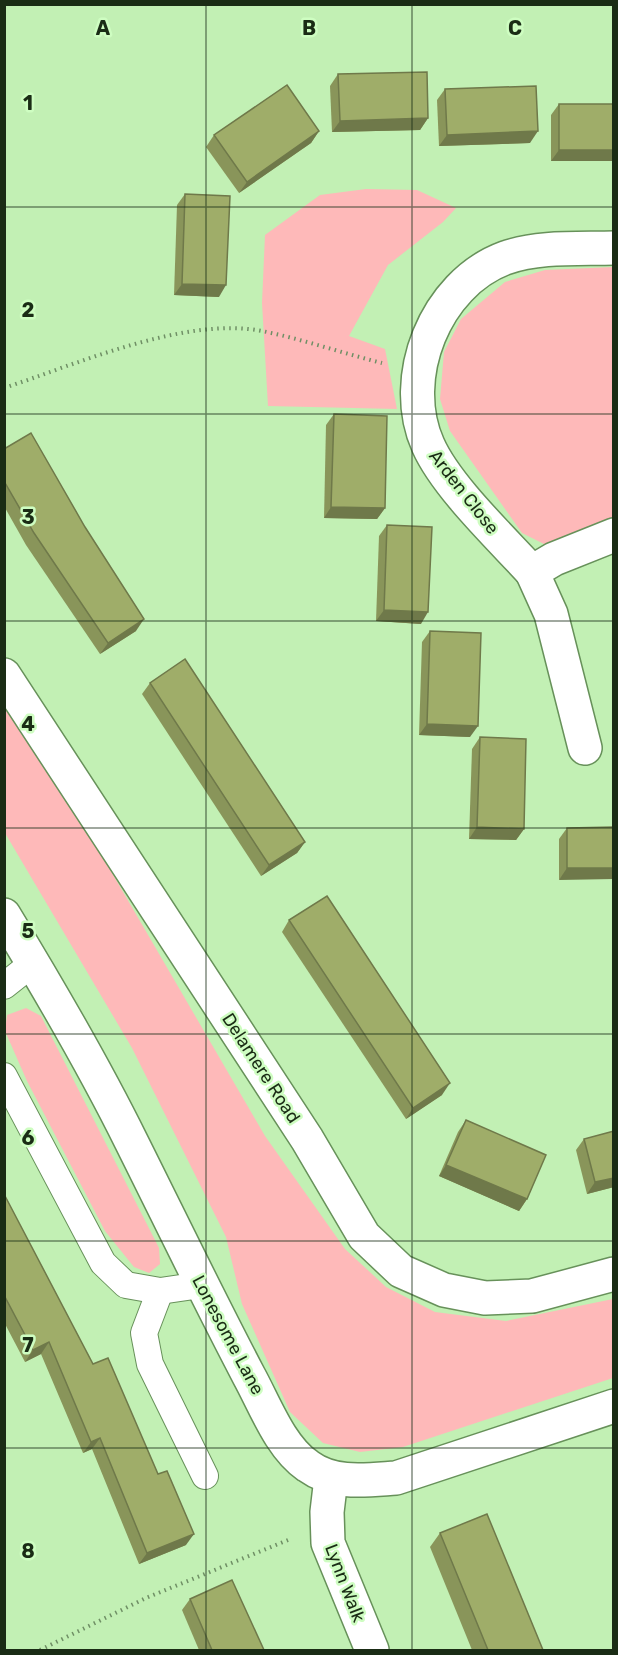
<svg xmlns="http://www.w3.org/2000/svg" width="618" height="1655" font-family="Rubik,sans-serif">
	<rect width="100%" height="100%" fill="#c2f0b4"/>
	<g fill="#feb9b9">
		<path d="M366 189 417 190 456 208 443 222 388 265 349 336 385 349 397 409 268 406 262 303 265 235 320 195Z"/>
		<path d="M613 267V518L546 545 522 533 450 431 440 399 444 352 461 319 505 282 545 270Z"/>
		<path d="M4 706 94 842 265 1136 345 1249 386 1287 435 1312 506 1321 613 1299V1378L403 1447 360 1452 323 1443 290 1412 242 1304 226 1237 132 1048 5 833Z"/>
		<path d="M26 1008 41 1016 159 1248 160 1264 149 1273 134 1267 105 1231 27 1081 5 1031 7 1015Z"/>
	</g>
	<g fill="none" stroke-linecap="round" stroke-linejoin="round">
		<g stroke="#67915a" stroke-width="28">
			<g id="service">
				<path d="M4 986 33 963"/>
				<path d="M4 1076 103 1263 126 1285 160 1291 201 1285"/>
				<path d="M160 1291 144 1333 150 1364 205 1476"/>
			</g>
		</g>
		<g stroke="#67915a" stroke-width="36">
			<g id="minor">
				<path d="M614 248C578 249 539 246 505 258 435 284 398 378 428 445 446 486 501 538 532 572L554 559 614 535"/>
				<path d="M532 572 551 614 585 748"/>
				<path d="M4 675 307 1139 364 1236 401 1271 444 1290 485 1298 532 1296 614 1274"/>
				<path d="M331 1478 327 1512 328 1543 372 1650"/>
			</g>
		</g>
		<g stroke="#67915a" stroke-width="36">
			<path id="tertiary" d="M4 915C49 989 93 1064 131 1141 170 1219 208 1298 249 1376 265 1405 280 1447 308 1466 334 1485 366 1480 396 1478L614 1406"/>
		</g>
		<g stroke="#6f8f65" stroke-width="4" stroke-dasharray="1.5 4.5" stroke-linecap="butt">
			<path d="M4 388C77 364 186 316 262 331 302 339 342 353 382 363"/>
			<path d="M40 1650 146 1598 288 1540"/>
		</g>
		<use href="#service" stroke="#fff" stroke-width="26"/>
		<use href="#minor" stroke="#fff" stroke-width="33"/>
		<use href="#tertiary" stroke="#fff" stroke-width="33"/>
	</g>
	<g fill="#89955a">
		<path d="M338 74 428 118 420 130 332 132 330 86Z"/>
		<path d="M445 89 530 143 439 146 437 100Z"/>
		<path d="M559 104H614V161H551V115Z"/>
		<path d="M319 131 311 143 239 193 206 147 214 135Z"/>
		<path d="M185 194 219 297 174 295 177 205Z"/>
		<path d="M334 414 385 508 377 519 324 518 326 425Z"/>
		<path d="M4 449 136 631 100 654 26 545 4 506Z"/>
		<path d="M387 525 421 624 376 621 379 536Z"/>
		<path d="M430 631 470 737 419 735 422 642Z"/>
		<path d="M150 683 305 842 297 853 261 876 142 694Z"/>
		<path d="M480 737 524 829 516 840 469 839 472 749Z"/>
		<path d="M614 827 559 880V839L567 828Z"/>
		<path d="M289 920 442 1095 406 1119 282 932Z"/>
		<path d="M466 1120 527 1199 519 1211 439 1176 458 1132Z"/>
		<path d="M614 1131V1187L587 1194 576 1150 584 1139Z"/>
		<path d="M4 1194 186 1545 139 1564 92 1449 83 1453 41 1354 25 1362 4 1322Z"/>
		<path d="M440 1533 543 1650H472L430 1547Z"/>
		<path d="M190 1599 264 1650H199L182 1610Z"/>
	</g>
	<g fill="#6f794a">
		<path d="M428 118 420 130 332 132 340 121Z"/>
		<path d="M319 131 311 143 239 193 247 182Z"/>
		<path d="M538 131 530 143 439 146 447 135Z"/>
		<path d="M559 150H614V161H551Z"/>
		<path d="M182 284 226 285 219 297 174 295Z"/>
		<path d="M331 507 385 508 377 519 324 518Z"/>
		<path d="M384 610 428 612 421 624 376 621Z"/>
		<path d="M144 619 136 631 100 654 108 643Z"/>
		<path d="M427 724 478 726 470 737 419 735Z"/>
		<path d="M477 827 524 829 516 840 469 839Z"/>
		<path d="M305 842 297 853 261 876 269 865Z"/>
		<path d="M567 868H614V879L559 880Z"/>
		<path d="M450 1083 442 1095 406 1119 413 1108Z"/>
		<path d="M446 1165 527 1199 519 1211 439 1176Z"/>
		<path d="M614 1178V1187L587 1194 595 1182Z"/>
		<path d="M49 1342 41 1354 25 1362 33 1350Z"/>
		<path d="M100 1438 92 1449 83 1453 91 1442Z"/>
		<path d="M194 1534 186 1545 139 1564 147 1553Z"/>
	</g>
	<g fill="#9fad69" stroke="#6f794a" stroke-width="1.5">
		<path d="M427 72 428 118 340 121 338 74Z"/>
		<path d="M287 85 319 131 247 182 214 135Z"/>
		<path d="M536 86 538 131 447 135 445 89Z"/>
		<rect x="559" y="104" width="55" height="46"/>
		<path d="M185 194 230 196 226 285 182 284Z"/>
		<path d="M334 414 387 416 385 508 331 507Z"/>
		<path d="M31 433 85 527 144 619 108 643 34 533 4 481V449Z"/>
		<path d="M387 525 432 527 428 612 384 610Z"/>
		<path d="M430 631 481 633 478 726 427 724Z"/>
		<path d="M185 659 305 842 269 865 150 683Z"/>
		<path d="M480 737 526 739 524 829 477 827Z"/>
		<path d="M614 827V868H567V828Z"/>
		<path d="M327 896 450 1083 413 1108 289 920Z"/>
		<path d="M466 1120 546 1155 527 1199 446 1165Z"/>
		<path d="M614 1131V1178L595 1182 584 1139Z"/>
		<path d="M4 1194 93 1364 108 1358 158 1474 167 1471 194 1534 147 1553 100 1438 91 1442 49 1342 33 1350 4 1295Z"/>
		<path d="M487 1514 543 1650H488L440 1533Z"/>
		<path d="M232 1580 264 1650H212L190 1599Z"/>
	</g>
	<path fill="none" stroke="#1a2c15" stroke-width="1.5" stroke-opacity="0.55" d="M206 4V1650M412 4V1650M4 207H614M4 414H614M4 621H614M4 828H614M4 1034H614M4 1241H614M4 1448H614"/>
	<g text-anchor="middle" stroke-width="5" stroke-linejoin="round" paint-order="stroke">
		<g font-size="18" fill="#1a2c15" stroke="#cefdc1">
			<text transform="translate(464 492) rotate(52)" y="6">Arden Close</text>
			<text transform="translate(261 1068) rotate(57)" y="6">Delamere Road</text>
			<text transform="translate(228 1335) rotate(62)" y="6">Lonesome Lane</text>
			<text transform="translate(345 1583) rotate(69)" y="6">Lynn Walk</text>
		</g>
	</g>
	<g font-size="20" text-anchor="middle" font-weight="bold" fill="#1a2c15" stroke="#cefdc1" stroke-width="5" stroke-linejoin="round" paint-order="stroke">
		<text x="103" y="35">A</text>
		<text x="309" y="35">B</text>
		<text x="515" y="35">C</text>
		<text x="28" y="110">1</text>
		<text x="28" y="317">2</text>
		<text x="28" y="524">3</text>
		<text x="28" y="731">4</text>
		<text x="28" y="938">5</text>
		<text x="28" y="1145">6</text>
		<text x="28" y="1352">7</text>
		<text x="28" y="1558">8</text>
	</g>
	<rect width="618" height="1655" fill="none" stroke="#1a2c15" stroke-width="12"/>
</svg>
